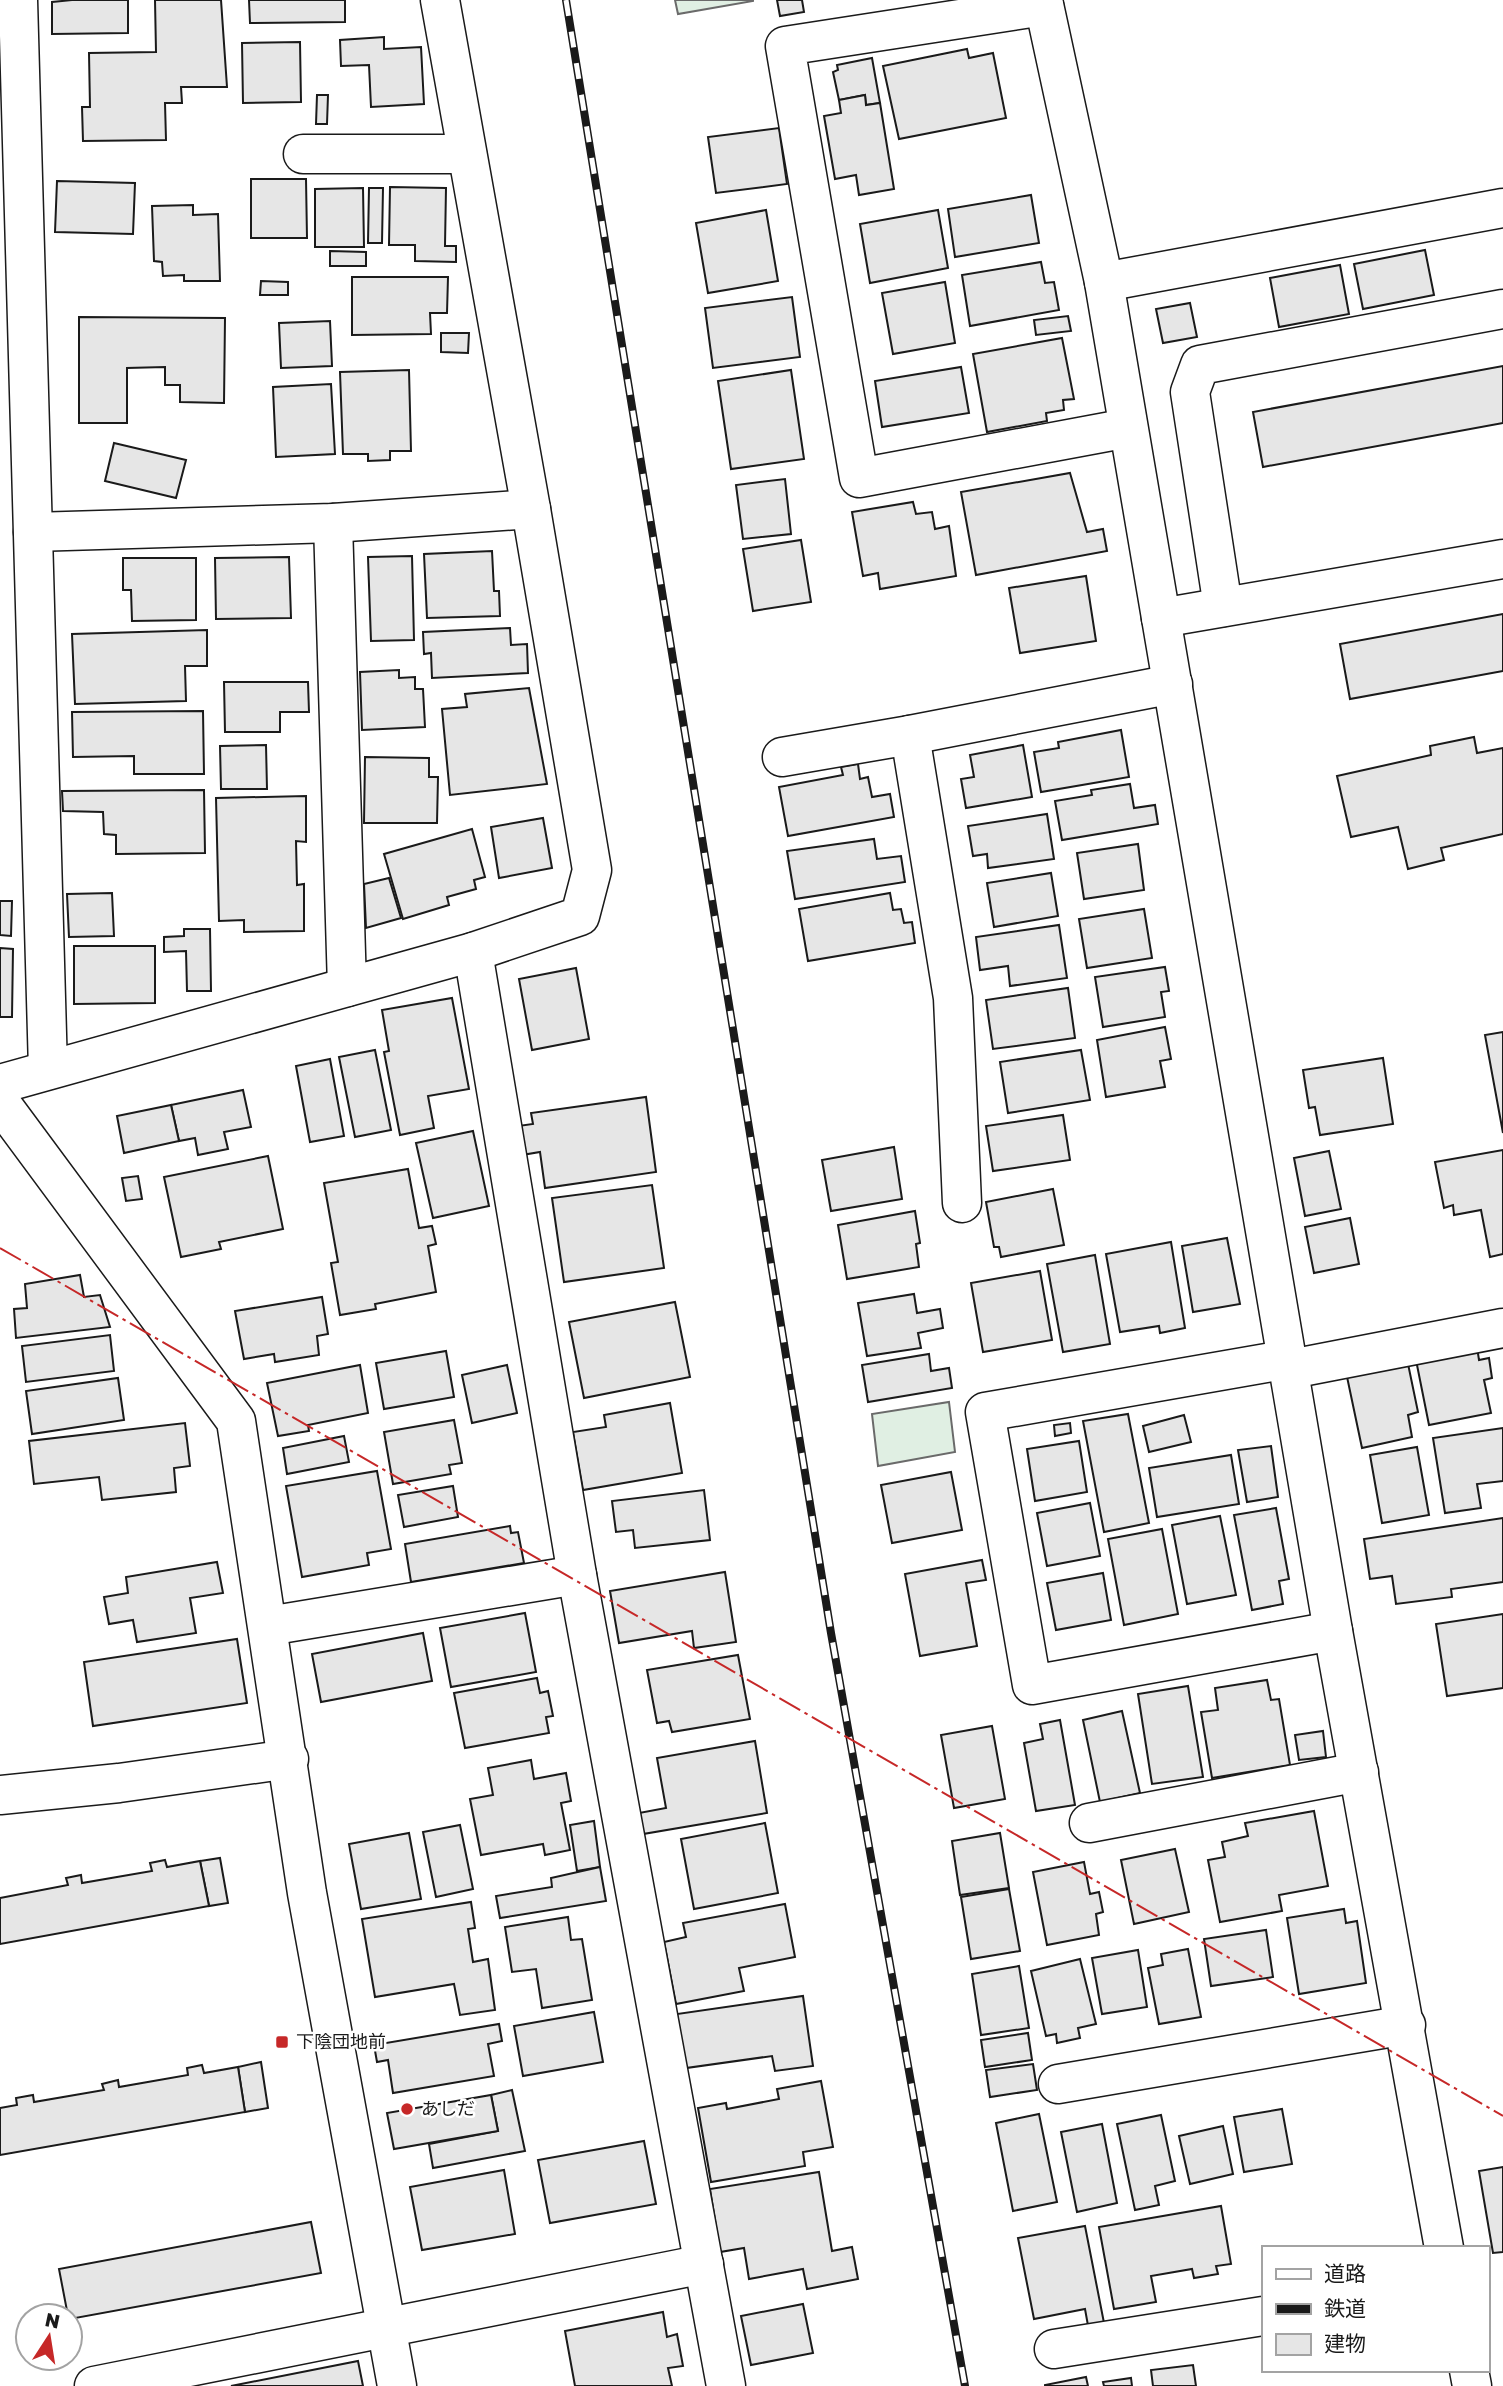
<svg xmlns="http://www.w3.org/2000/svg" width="1503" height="2386" font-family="'Golos Text','Noto Sans JP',sans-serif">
	<rect width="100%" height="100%" fill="#fff"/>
	<g fill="#e0efe3" stroke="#6a6a6a" stroke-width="2">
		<path d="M675 0H753V1L678 14Z"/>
		<path d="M949 1402 955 1452 878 1466 872 1414Z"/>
	</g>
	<g fill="#e6e6e6" stroke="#1a1a1a" stroke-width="2">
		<path d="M72 0H128V33L52 34V2Z"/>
		<path d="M155 0H221L227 87H181L182 103H165L166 140 83 141 82 107H90L89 53 156 52Z"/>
		<path d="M249 0H345V22L250 23Z"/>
		<path d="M777 0H802L804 12 780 16Z"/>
		<path d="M384 37V49L421 47 424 104 371 107 369 65 341 66 340 40Z"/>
		<path d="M300 42 301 102 243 103 242 43Z"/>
		<path d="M967 49 969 58 993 53 1006 118 899 139 883 66Z"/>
		<path d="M872 58 880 103 866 105 865 95 839 100 833 72 838 70 837 65Z"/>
		<path d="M317 95H328L327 124H316Z"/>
		<path d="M865 95 866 105 880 103 894 189 859 195 856 175 835 179 824 116 841 113 839 100Z"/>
		<path d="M779 128 787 184 716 193 708 137Z"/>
		<path d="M251 179H306L307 238H251Z"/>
		<path d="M57 181 135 183 133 234 55 232Z"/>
		<path d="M390 187 446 188 445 246H456V262L415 261V245H389Z"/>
		<path d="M363 188 364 247H315V189Z"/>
		<path d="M369 188H383L382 243H368Z"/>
		<path d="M1031 195 1039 243 955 257 948 209Z"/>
		<path d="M193 205V215L218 214 220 281H184V275L163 276 162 262 154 261 152 206Z"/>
		<path d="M766 210 778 281 708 293 696 223Z"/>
		<path d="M938 210 948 268 870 283 860 224Z"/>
		<path d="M1425 250 1434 295 1363 309 1354 264Z"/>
		<path d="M330 251 366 252V266H330Z"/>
		<path d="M1041 262 1045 283 1054 282 1059 310 970 326 962 275Z"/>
		<path d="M1340 265 1349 314 1279 327 1270 278Z"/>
		<path d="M352 277H448L447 313H430L431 334 352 335Z"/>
		<path d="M261 281 288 282V295H260Z"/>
		<path d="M945 282 955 343 893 354 882 293Z"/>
		<path d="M792 297 800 357 713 368 705 308Z"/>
		<path d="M1190 303 1197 337 1163 343 1156 309Z"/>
		<path d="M1068 316 1071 331 1036 335 1034 320Z"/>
		<path d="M79 317 225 318 224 403 180 402V385H165V367L127 368V423H79Z"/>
		<path d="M330 321 332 366 281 368 279 323Z"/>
		<path d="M441 333H469L468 353 441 352Z"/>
		<path d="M1062 338 1074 399 1063 400 1064 410 1046 413 1047 421 987 432 973 354Z"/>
		<path d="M1503 366V423L1263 467 1253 412Z"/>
		<path d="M961 367 969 413 882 427 875 381Z"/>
		<path d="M409 370 411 451H390V460L368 461V454H343L340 372Z"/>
		<path d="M791 370 804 459 731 469 718 381Z"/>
		<path d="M331 384 335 454 276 457 273 387Z"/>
		<path d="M114 443 186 460 176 498 105 481Z"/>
		<path d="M1070 473 1087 532 1103 529 1107 551 976 575 961 492Z"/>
		<path d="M785 479 791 534 743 539 736 485Z"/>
		<path d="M913 502 916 514 932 512 935 529 949 526 956 576 880 589 878 573 863 576 852 512Z"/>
		<path d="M801 540 811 602 753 611 743 549Z"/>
		<path d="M492 551 494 591H499L500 616 427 618 424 554Z"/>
		<path d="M412 556 414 640 371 641 368 557Z"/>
		<path d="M289 557 291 618 216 619 215 558Z"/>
		<path d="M123 558H196V620L132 621 131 590H123Z"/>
		<path d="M1086 576 1096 641 1020 653 1009 588Z"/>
		<path d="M1503 614V671L1350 699 1340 644Z"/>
		<path d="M510 628 511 645 527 644 528 673 432 678 431 653 424 654 423 632Z"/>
		<path d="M207 630V666H185L186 701 75 704 72 634Z"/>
		<path d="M399 670V678L415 677V689H423L425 727 362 730 360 672Z"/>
		<path d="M224 682H308L309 712H280V732H225Z"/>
		<path d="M529 688 547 784 450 795 442 709 467 707 465 694Z"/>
		<path d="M203 711 204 774H134V756L73 757 72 712Z"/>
		<path d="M1121 730 1129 777 1041 792 1034 752 1059 748 1058 742Z"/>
		<path d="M1474 737 1477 753 1503 748V834L1441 848 1444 860 1408 869 1398 827 1351 837 1337 776 1431 755 1430 746Z"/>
		<path d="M266 745 267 789H221L220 746Z"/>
		<path d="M1023 745 1032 797 966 808 961 779 974 777 970 755Z"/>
		<path d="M365 757 429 758V777H438L437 823H364Z"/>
		<path d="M858 764 860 779 868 777 872 797 890 794 894 817 788 836 779 787 843 775 841 767Z"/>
		<path d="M1130 784 1134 808 1155 805 1158 824 1062 840 1055 801 1092 795 1091 790Z"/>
		<path d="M204 790 205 853 116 854V835L104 834 103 812 63 811 62 791Z"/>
		<path d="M306 796V842L296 841 297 885 304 884V931L244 932V920L219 921 216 798Z"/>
		<path d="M1047 814 1054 859 988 868 987 854 973 856 968 826Z"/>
		<path d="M543 818 552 868 499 878 491 827Z"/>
		<path d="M472 829 485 877 474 880 476 889 447 897 449 905 403 919 384 854Z"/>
		<path d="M874 839 877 859 901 856 905 882 795 899 787 851Z"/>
		<path d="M1138 844 1144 890 1084 899 1077 853Z"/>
		<path d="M1051 873 1058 916 994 927 987 883Z"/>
		<path d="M389 878 401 918 366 928 364 884Z"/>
		<path d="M112 893 114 936 69 937 67 894Z"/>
		<path d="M890 893 893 910 901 909 904 923 912 922 915 943 808 961 799 909Z"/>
		<path d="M0 901H12L11 936 0 935Z"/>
		<path d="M1144 909 1152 958 1087 968 1079 919Z"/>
		<path d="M1059 925 1067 978 1010 986 1008 966 980 970 976 937Z"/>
		<path d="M184 929H210L211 991H187L186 951 164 952V937L184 936Z"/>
		<path d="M74 946H155V1003L74 1004Z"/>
		<path d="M0 948 13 949 12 1017H0Z"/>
		<path d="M1165 967 1169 991 1161 992 1165 1017 1103 1027 1095 977Z"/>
		<path d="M576 968 589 1039 532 1050 519 979Z"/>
		<path d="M1068 988 1075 1038 993 1049 986 1000Z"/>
		<path d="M452 998 469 1089 428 1096 434 1128 400 1135 384 1052 389 1051 382 1010Z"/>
		<path d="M1165 1027 1171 1059 1160 1061 1165 1087 1106 1097 1097 1040Z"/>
		<path d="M1503 1032V1133L1485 1035Z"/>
		<path d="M375 1050 391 1130 355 1137 339 1057Z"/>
		<path d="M1081 1050 1090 1100 1008 1113 1000 1062Z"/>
		<path d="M1383 1058 1393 1124 1320 1135 1315 1107 1309 1108 1303 1070Z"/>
		<path d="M330 1059 344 1136 310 1142 296 1066Z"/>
		<path d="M243 1090 251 1127 224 1132 228 1149 198 1155 195 1138 179 1141 171 1105Z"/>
		<path d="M646 1097 656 1172 545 1188 540 1152 522 1155 518 1126 533 1124 531 1113Z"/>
		<path d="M171 1105 179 1141 124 1153 117 1116Z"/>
		<path d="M1063 1115 1070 1160 993 1171 986 1126Z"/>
		<path d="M473 1131 489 1206 433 1218 416 1143Z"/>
		<path d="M894 1147 902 1199 831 1211 822 1160Z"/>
		<path d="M1503 1150V1254L1490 1257 1481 1210 1454 1215 1453 1205 1444 1208 1435 1162Z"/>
		<path d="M1329 1151 1341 1209 1305 1216 1294 1158Z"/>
		<path d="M268 1156 283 1229 219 1242 221 1249 181 1257 164 1177Z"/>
		<path d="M408 1169 419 1228 432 1226 436 1244 428 1246 436 1292 375 1304 376 1309 340 1315 331 1263 338 1262 324 1183Z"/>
		<path d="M138 1176 142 1199 126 1201 122 1178Z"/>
		<path d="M652 1185 664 1268 564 1282 552 1198Z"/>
		<path d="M1053 1189 1064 1245 1001 1257 999 1247H994L986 1202Z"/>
		<path d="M915 1211 920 1243 916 1244 919 1267 847 1279 838 1225Z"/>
		<path d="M1350 1218 1359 1264 1314 1273 1305 1227Z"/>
		<path d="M1227 1238 1240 1304 1193 1312 1182 1246Z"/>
		<path d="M1171 1242 1185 1328 1160 1333 1159 1326 1120 1332 1106 1254Z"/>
		<path d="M1095 1255 1110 1344 1063 1352 1047 1264Z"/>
		<path d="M1040 1271 1052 1340 983 1352 971 1283Z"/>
		<path d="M80 1275 84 1297 100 1295 110 1327 16 1338 14 1309 27 1308 25 1284Z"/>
		<path d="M914 1294 917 1313 940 1309 943 1328 918 1333 921 1348 867 1356 858 1303Z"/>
		<path d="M322 1297 328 1334 317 1336 319 1355 275 1362 274 1354 244 1359 235 1311Z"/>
		<path d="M675 1302 690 1377 584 1398 569 1322Z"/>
		<path d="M110 1335 114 1371 26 1382 22 1346Z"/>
		<path d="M1477 1347 1479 1360 1489 1358 1492 1378 1484 1380 1491 1413 1429 1425 1416 1360Z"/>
		<path d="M446 1351 454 1397 384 1409 376 1363Z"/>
		<path d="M929 1354 931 1371 949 1368 952 1388 868 1402 862 1365Z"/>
		<path d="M1407 1359 1418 1412 1408 1415 1412 1437 1362 1448 1346 1372Z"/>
		<path d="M360 1365 368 1413 308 1425 309 1431 278 1436 267 1383Z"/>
		<path d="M507 1365 517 1413 472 1423 462 1375Z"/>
		<path d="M118 1378 124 1420 32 1434 26 1391Z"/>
		<path d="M670 1403 682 1473 583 1490 573 1432 606 1427 604 1415Z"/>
		<path d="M1128 1414 1149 1523 1104 1532 1083 1421Z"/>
		<path d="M1184 1415 1191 1442 1149 1452 1143 1426Z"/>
		<path d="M454 1420 462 1463 449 1465 451 1474 393 1484 384 1432Z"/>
		<path d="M185 1423 190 1466 174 1468 176 1492 102 1500 99 1477 34 1484 29 1441Z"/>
		<path d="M1070 1423 1071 1433 1055 1436 1054 1425Z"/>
		<path d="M1503 1428V1481L1477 1484 1481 1508 1445 1513 1433 1438Z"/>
		<path d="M344 1436 349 1462 287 1474 283 1448Z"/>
		<path d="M1079 1441 1087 1492 1035 1501 1027 1449Z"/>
		<path d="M1271 1446 1278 1497 1247 1502 1238 1450Z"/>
		<path d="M1417 1447 1429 1515 1382 1523 1370 1455Z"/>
		<path d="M1231 1455 1239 1504 1157 1517 1149 1468Z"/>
		<path d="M377 1471 391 1549 367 1553 369 1565 302 1577 286 1486Z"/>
		<path d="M951 1472 962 1530 892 1543 881 1485Z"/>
		<path d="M453 1486 458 1517 404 1527 398 1495Z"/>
		<path d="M704 1490 710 1540 635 1548 633 1530 616 1532 612 1501Z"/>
		<path d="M1090 1503 1100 1556 1047 1566 1037 1513Z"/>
		<path d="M1276 1508 1289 1579 1279 1581 1283 1604 1252 1610 1234 1515Z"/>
		<path d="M1220 1516 1236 1595 1187 1604 1172 1525Z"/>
		<path d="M1503 1518V1582L1451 1589 1452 1597 1396 1604 1392 1576 1370 1579 1364 1539Z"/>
		<path d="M510 1526 511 1533 518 1532 524 1563 411 1582 405 1544Z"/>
		<path d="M1162 1529 1178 1614 1124 1625 1108 1539Z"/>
		<path d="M982 1560 986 1580 966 1583 977 1646 920 1656 905 1574Z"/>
		<path d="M217 1562 223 1593 190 1598 196 1633 137 1642 133 1620 109 1624 104 1597 128 1593 126 1577Z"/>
		<path d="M725 1572 736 1642 694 1648 692 1631 619 1643 610 1591Z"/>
		<path d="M1103 1573 1111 1620 1056 1630 1047 1583Z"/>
		<path d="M525 1613 536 1672 451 1687 440 1628Z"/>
		<path d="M1503 1614V1688L1447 1696 1436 1624Z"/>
		<path d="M423 1633 432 1681 321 1702 312 1654Z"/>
		<path d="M237 1639 247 1703 93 1726 84 1662Z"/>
		<path d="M738 1655 750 1719 672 1732 669 1721 657 1723 647 1670Z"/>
		<path d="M537 1678 540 1693 548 1691 553 1716 546 1717 549 1733 465 1748 454 1693Z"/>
		<path d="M1267 1680 1271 1700 1279 1699 1290 1765 1212 1778 1201 1712 1218 1710 1215 1688Z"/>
		<path d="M1188 1686 1203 1777 1152 1784 1138 1694Z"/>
		<path d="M1122 1711 1140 1793 1100 1802 1083 1720Z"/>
		<path d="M1060 1720 1075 1805 1036 1811 1024 1743 1043 1739 1040 1724Z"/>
		<path d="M992 1726 1005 1799 954 1808 941 1735Z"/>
		<path d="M1323 1731 1326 1757 1299 1760 1295 1735Z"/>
		<path d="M755 1741 767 1813 643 1834 639 1813 666 1808 657 1758Z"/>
		<path d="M531 1760 534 1779 566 1773 571 1801 561 1803 570 1850 545 1855 543 1844 481 1855 470 1799 493 1795 488 1768Z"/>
		<path d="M1314 1811 1328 1886 1279 1895 1282 1911 1220 1922 1208 1860 1225 1857 1222 1842 1248 1836 1245 1823Z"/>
		<path d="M594 1821 600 1867 577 1871 570 1825Z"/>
		<path d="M765 1823 778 1893 694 1909 681 1839Z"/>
		<path d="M460 1825 473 1889 436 1897 423 1832Z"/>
		<path d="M409 1833 421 1899 361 1909 349 1844Z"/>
		<path d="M1000 1833 1009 1888 960 1895 952 1841Z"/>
		<path d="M1175 1849 1189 1912 1134 1924 1121 1860Z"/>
		<path d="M220 1858 228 1903 209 1906 200 1861Z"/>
		<path d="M165 1860 167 1867 200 1861 209 1906 0 1944V1898L68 1885 66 1878 81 1875 82 1883 152 1871 150 1863Z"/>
		<path d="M1084 1862 1090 1894 1099 1892 1103 1912 1096 1914 1099 1935 1047 1945 1033 1872Z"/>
		<path d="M600 1867 606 1901 500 1918 496 1896 552 1887 551 1878Z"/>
		<path d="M1009 1889 1020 1951 971 1959 961 1897Z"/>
		<path d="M471 1902 475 1928 468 1929 473 1962 488 1959 495 2010 460 2015 454 1984 375 1997 362 1919Z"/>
		<path d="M785 1904 795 1957 739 1968 744 1991 676 2004 664 1942 686 1937 683 1923Z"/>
		<path d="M1344 1909 1346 1923 1357 1921 1366 1983 1299 1994 1287 1918Z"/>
		<path d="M568 1917 571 1940 582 1939 592 2000 542 2008 536 1969 512 1972 505 1927Z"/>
		<path d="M1266 1930 1273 1977 1211 1986 1204 1939Z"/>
		<path d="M1188 1949 1201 2017 1159 2024 1148 1968 1163 1965 1161 1954Z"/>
		<path d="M1138 1950 1147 2007 1102 2014 1092 1958Z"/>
		<path d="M1080 1959 1096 2024 1078 2028 1080 2038 1057 2043 1056 2034 1046 2036 1031 1971Z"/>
		<path d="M1019 1966 1029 2028 981 2035 972 1974Z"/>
		<path d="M803 1996 813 2066 775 2071 772 2056 686 2068 677 2014Z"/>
		<path d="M594 2012 603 2062 523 2076 514 2026Z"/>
		<path d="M499 2024 502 2041 488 2044 494 2076 393 2093 388 2060 377 2062 374 2045Z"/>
		<path d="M1028 2033 1032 2060 985 2067 981 2040Z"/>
		<path d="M261 2062 268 2108 245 2112 238 2067Z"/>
		<path d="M1033 2064 1037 2090 990 2097 986 2070Z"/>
		<path d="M202 2065 204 2073 238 2067 245 2112 0 2155V2108L17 2105 16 2098 33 2095 34 2102 104 2090 102 2084 118 2080 119 2087 188 2075 187 2068Z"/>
		<path d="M821 2081 833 2147 803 2152 805 2166 711 2182 698 2108 726 2103 727 2109 779 2099 777 2089Z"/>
		<path d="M512 2090 525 2151 433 2168 429 2144 498 2131 491 2095Z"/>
		<path d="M491 2095 498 2131 394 2149 387 2113Z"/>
		<path d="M1282 2109 1292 2164 1244 2172 1234 2117Z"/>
		<path d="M1039 2114 1057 2202 1013 2211 996 2123Z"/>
		<path d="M1161 2115 1175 2181 1155 2186 1159 2205 1135 2210 1117 2124Z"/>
		<path d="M1102 2124 1117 2203 1077 2212 1061 2132Z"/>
		<path d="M1223 2126 1233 2174 1190 2184 1179 2136Z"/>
		<path d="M644 2141 656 2204 550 2223 538 2160Z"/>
		<path d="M1503 2167V2252L1493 2253 1479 2171Z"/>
		<path d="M504 2170 515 2234 422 2250 410 2187Z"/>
		<path d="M819 2172 832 2251 852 2247 858 2279 807 2289 803 2269 749 2279 744 2248 720 2252 710 2189Z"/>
		<path d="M1221 2206 1231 2264 1216 2266 1218 2274 1194 2278 1192 2269 1151 2276 1156 2302 1114 2309 1099 2227Z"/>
		<path d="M311 2222 321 2273 70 2319 68 2316 59 2269Z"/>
		<path d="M1085 2226 1105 2328 1089 2331 1085 2309 1034 2319 1018 2238Z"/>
		<path d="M803 2304 813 2353 751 2365 741 2316Z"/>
		<path d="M663 2312 667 2337 677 2334 683 2366 668 2368 672 2386H575L565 2331Z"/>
		<path d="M358 2361 363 2386H231Z"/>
		<path d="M1193 2365 1196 2386H1153L1151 2370Z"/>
		<path d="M1086 2377 1088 2386H1045V2385Z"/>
		<path d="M1131 2378 1132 2386H1104L1103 2382Z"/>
	</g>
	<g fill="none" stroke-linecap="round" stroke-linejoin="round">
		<g stroke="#1a1a1a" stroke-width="41">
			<g id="minor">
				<path d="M18 0 48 1070"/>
				<path d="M1043 0 1104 282 1333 1631 1444 2248"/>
				<path d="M1044 6 785 46 859 478 1128 428"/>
				<path d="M303 154H467"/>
				<path d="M1104 282 1503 208"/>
				<path d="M333 523 347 987"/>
				<path d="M33 532 333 523 531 509"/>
				<path d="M1223 607 1190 392 1200 365 1503 309"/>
				<path d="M1161 618 1503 559"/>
				<path d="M782 757 910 735"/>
				<path d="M473 952 577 1575 726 2386"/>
				<path d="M0 1084 473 952 580 916 592 870 531 509 440 0"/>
				<path d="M0 1102 236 1421 307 1893 397 2386"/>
				<path d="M962 1203 953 998 910 735 1173 684"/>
				<path d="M1289 1359 985 1412 1032 1685 1333 1631"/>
				<path d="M1291 1369 1503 1328"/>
				<path d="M268 1626 577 1575"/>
				<path d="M0 1795 119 1783 289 1759"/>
				<path d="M1089 1823 1359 1772"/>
				<path d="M1058 2084 1406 2025"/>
				<path d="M1054 2349 1263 2316"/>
				<path d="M1469 2370 1472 2386"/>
				<path d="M94 2386 704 2264"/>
			</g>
		</g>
		<use href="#minor" stroke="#fff" stroke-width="38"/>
		<g stroke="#1a1a1a" stroke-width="8">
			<path id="rail" d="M566 0 831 1633 965 2386"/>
		</g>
		<use href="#rail" stroke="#fff" stroke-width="5" stroke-dasharray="16" stroke-linecap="butt"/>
		<path stroke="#c62828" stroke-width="2" stroke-dasharray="24 5 3.5 5" stroke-linecap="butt" d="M0 1248 1503 2116"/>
	</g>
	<g fill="#c62828" stroke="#fff" stroke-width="2.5">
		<rect x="275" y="2035" width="14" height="14" rx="3.5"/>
		<circle cx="407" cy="2109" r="7"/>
	</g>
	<g text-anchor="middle" stroke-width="5" stroke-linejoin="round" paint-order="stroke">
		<g font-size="18" fill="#1a1a1a" stroke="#fff" text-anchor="start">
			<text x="296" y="2048">下陰団地前</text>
			<text x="421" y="2115">あしだ</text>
		</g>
	</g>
	<rect x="1262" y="2246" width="228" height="126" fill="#ffffff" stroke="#a3a3a3" stroke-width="2"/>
	<rect x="1276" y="2269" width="35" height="10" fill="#ffffff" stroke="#a3a3a3" stroke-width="2"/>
	<text x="1324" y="2281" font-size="21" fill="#1a1a1a">道路</text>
	<rect x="1276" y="2304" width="35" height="10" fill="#1a1a1a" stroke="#a3a3a3" stroke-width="2"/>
	<text x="1324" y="2316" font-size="21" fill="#1a1a1a">鉄道</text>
	<rect x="1276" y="2334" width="35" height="21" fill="#e6e6e6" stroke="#a3a3a3" stroke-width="2"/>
	<text x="1324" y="2351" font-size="21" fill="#1a1a1a">建物</text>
	<g transform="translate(49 2337) rotate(12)"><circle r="33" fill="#ffffff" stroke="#a3a3a3" stroke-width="2"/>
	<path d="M0-5L12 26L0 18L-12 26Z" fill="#c62828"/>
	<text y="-10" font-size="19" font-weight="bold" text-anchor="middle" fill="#1a1a1a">N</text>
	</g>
</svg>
